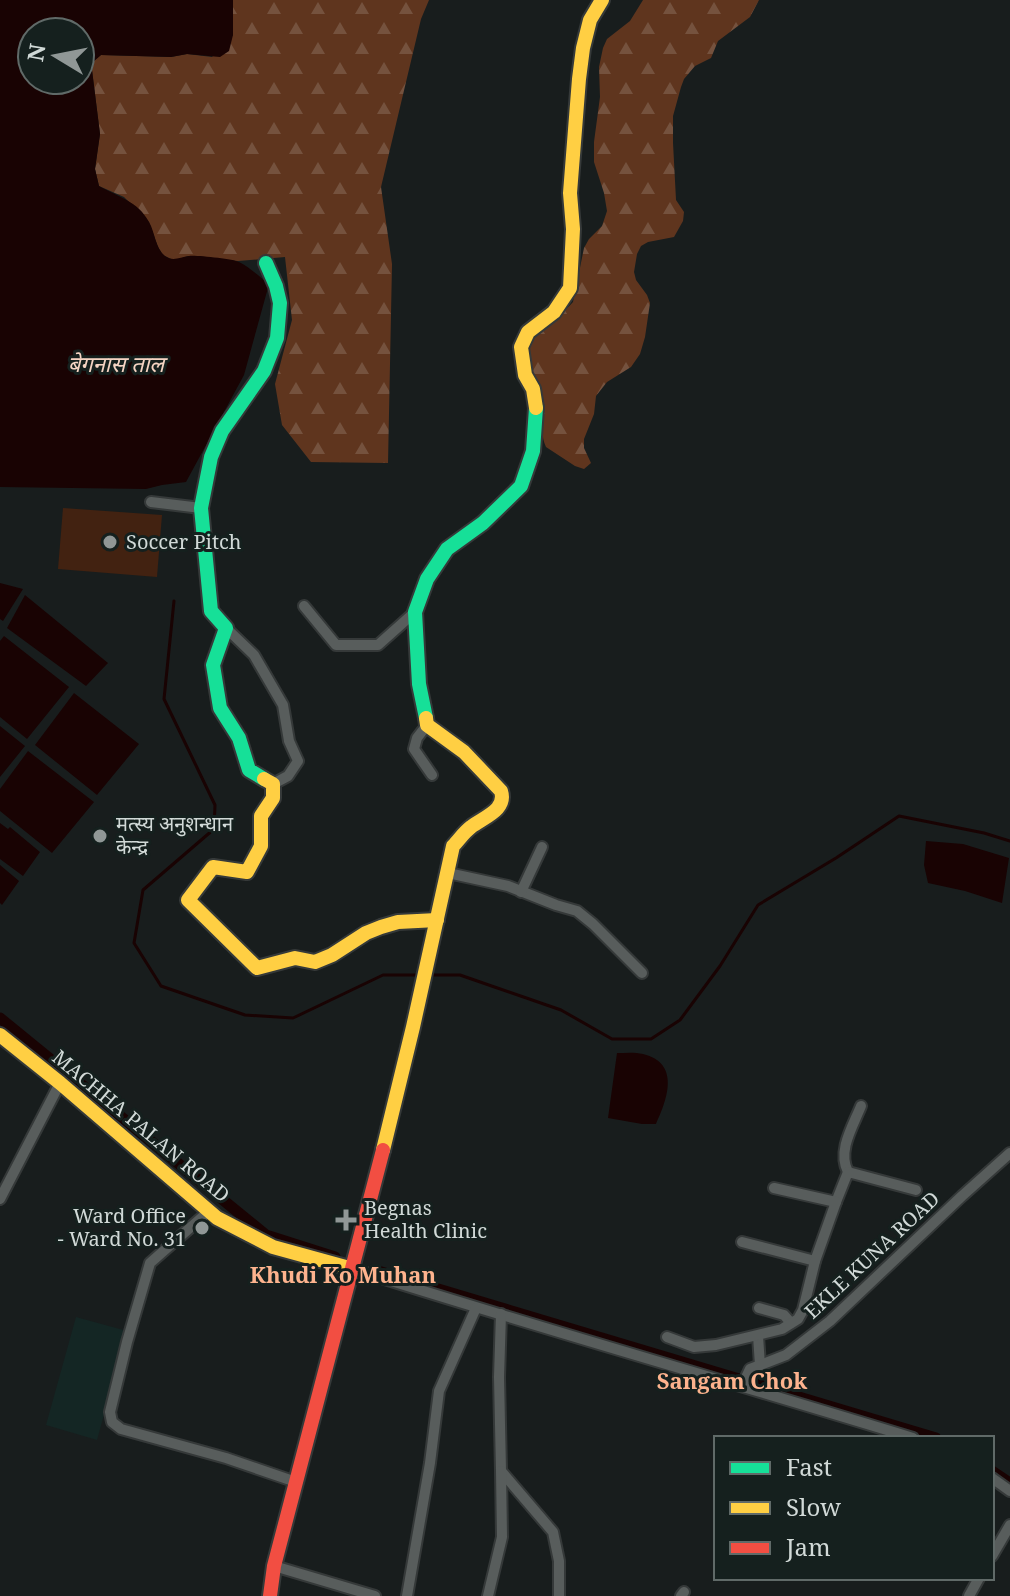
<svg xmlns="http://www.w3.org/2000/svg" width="1010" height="1596" font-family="'Noto Serif','Noto Sans Devanagari',serif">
	<defs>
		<pattern id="forest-firs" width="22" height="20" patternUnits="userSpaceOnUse" patternTransform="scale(2)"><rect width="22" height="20" fill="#5f351e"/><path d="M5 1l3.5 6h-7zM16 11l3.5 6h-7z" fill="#75523e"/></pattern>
	</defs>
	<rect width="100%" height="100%" fill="#181d1d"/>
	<path fill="#142624" d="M76 1317 127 1331 97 1440 46 1425Z"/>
	<g fill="url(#forest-firs)">
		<path d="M233 0H429L421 19 381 187 392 264 388 463 311 462 282 425 275 384 292 320 285 257 238 261 188 256 179 259H171L163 255 158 247 149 222 124 197 99 186 95 169 100 134 92 70 94 61 101 55 171 57 187 54 212 57 233 35Z"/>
		<path d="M643 0H759L750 17 718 41 711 58 695 66 684 79 681 87 673 116V143L676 200 684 212 683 221 674 237 648 242 641 246 637 254 634 272 636 280 647 295 650 303 645 337 640 354 631 367 607 382 596 396 594 414 584 439V448L591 463 584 469 575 466 546 447C538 430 547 415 543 398 541 390 533 385 531 376 519 327 547 332 573 302L584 248 589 239 602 226 607 211 604 193 594 162V142L600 97 599 67 603 48 607 39 630 21Z"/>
	</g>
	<path fill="#422211" d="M63 508 162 515 157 577 58 569Z"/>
	<g fill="#190303" fill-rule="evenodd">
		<path d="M0 0H233V35L229 51 220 57 187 54 171 57 101 55 94 61 92 70 100 134 95 169 99 186C118 197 138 201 149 222 155 232 155 248 165 256 173 262 180 257 189 256 196 255 233 259 239 262 249 267 260 277 269 284L244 375 186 482 162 485 146 489 0 487ZM32 32H80V80H32Z"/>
		<path d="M0 583 23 589 3 621 0 619Z"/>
		<path d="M25 595 108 663 86 686 7 628Z"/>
		<path d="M4 636 69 687 27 739 0 717V641Z"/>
		<path d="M74 693 139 744 97 795 35 745Z"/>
		<path d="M0 726 25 746 0 777Z"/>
		<path d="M28 751 94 802 52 853 0 811V789Z"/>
		<path d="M0 823 8 829 10 827 40 852 23 876 0 859Z"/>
		<path d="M926 841 963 844 1009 858 1002 903 965 891 928 883 924 865Z"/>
		<path d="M0 865 19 881 2 905 0 903Z"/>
		<path d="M617 1053C625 1053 635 1052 643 1054 680 1063 668 1098 656 1124H642L608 1118Z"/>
	</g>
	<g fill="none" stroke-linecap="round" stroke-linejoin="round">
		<g stroke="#190303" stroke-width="3">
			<path d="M174 601 164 699 215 805 214 829 143 890 134 943 161 986 245 1015 293 1018 383 975H420"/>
			<path d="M431 975H460L561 1010 612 1039H651L680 1020 720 966 758 905 836 858 899 816 984 833 1010 841"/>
		</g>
		<g stroke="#190303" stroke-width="11">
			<path d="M0 1018 266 1235 335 1257"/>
			<path d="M378 1271 936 1438"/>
			<path d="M992 1471 1010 1483"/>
		</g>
		<g stroke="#353939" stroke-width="14">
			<g id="street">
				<path d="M151 502 201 508"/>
				<path d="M304 606 336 645H378L415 612"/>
				<path d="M226 628 254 655 283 705 289 741 298 761 288 776 273 784"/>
				<path d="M427 725 417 738 414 749 432 775"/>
				<path d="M448 873 508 886 556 905 577 911 593 924 642 973"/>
				<path d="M521 892 542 847"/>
				<path d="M848 1172C837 1151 853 1126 861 1106"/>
				<path d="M0 1199 60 1083"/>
				<path d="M836 1202 848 1172 916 1190"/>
				<path d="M208 1212 150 1263 127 1342 110 1412 112 1422 121 1429 226 1458 296 1482"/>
				<path d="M742 1242 815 1261"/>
				<path d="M353 1269C539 1328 727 1381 913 1438"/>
				<path d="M759 1308 784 1315 791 1323"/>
				<path d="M501 1314 499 1377 501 1471 553 1532 559 1561V1596"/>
				<path d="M758 1336 760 1365"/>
				<path d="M667 1337 694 1347 716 1345 782 1329 798 1319 803 1310 815 1261 836 1202 774 1188"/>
				<path d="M742 1386 750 1369 786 1355 830 1321 962 1196 1010 1153"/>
				<path d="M992 1478 1010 1491"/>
				<path d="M992 1556 1010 1525"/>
				<path d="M274 1566 375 1596"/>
				<path d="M407 1596 430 1463 439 1391 476 1308"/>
				<path d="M488 1596 502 1537 501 1471"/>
				<path d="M681 1596 684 1592"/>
				<path d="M969 1596 979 1578"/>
			</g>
		</g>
		<g stroke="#353939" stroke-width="18">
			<g id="fast">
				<path d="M426 718 419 684 415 612 427 579 447 549 483 523 521 486 533 451 536 408"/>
				<path d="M264 779 249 770 239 738 220 708 213 665 226 628 211 611 201 508 211 457 222 431 264 371 277 338 280 303 276 286 266 263"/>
			</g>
		</g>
		<g stroke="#353939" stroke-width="18">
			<g id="slow">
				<path d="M536 408 533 389 525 375 521 347 528 332 554 312 570 288 573 229 570 193 579 79 583 48 590 20 602 0"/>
				<path d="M264 779 273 784V798L261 816V846L247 872 213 867 188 900 257 968 295 958 315 962 332 955 366 933 381 927 398 922 437 920"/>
				<path d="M0 1035 60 1083 217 1218 273 1247 353 1269"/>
				<path d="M383 1150 413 1027 453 846C459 840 464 832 471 827 484 817 507 810 501 791L464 752 427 725 426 718"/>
			</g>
		</g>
		<g stroke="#353939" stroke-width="18">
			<path id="jam" d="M270 1596 274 1566 383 1150"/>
		</g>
		<use href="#street" stroke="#585d5c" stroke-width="10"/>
		<use href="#fast" stroke="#16e098" stroke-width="14"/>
		<use href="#slow" stroke="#ffcf43" stroke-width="14"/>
		<use href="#jam" stroke="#f24e42" stroke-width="14"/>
	</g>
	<g fill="#909796" stroke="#15201e" stroke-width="3">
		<circle cx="110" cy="542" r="8"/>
		<circle cx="100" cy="836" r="8"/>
		<path d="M342 1208h8v8h8v8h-8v8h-8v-8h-8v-8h8z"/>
		<circle cx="202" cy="1228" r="8"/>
	</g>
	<g text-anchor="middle" stroke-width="6" stroke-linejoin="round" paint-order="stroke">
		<g font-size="20" fill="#d1d9d7" stroke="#15201e" text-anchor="start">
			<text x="126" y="549">Soccer Pitch</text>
			<text x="116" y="831">मत्स्य अनुशन्धान<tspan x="116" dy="23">केन्द्र</tspan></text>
			<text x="364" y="1215">Begnas<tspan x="364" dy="23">Health Clinic</tspan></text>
			<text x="186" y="1223" text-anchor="end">Ward Office<tspan x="186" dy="23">- Ward No. 31</tspan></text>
		</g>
		<g font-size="20" fill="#d1d9d7" stroke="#15201e">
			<text transform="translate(141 1126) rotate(40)" y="7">MACHHA PALAN ROAD</text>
			<text transform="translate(872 1255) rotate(-43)" y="7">EKLE KUNA ROAD</text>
		</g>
		<g font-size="22" font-style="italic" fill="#f5d4c3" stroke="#15201e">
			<text x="116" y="372">बेगनास ताल</text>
		</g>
		<g font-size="22" font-weight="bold" fill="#fdb38e" stroke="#15201e">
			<text x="343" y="1283">Khudi Ko Muhan</text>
			<text x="732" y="1389">Sangam Chok</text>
		</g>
	</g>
	<rect x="714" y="1436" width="280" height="144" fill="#15201e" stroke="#606a68" stroke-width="2"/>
	<rect x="730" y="1462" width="40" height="12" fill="#16e098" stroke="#606a68" stroke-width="2"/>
	<text x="786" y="1476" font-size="24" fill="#d1d9d7">Fast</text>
	<rect x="730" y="1502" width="40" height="12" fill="#ffcf43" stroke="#606a68" stroke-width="2"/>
	<text x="786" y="1516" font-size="24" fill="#d1d9d7">Slow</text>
	<rect x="730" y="1542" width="40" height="12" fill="#f24e42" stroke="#606a68" stroke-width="2"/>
	<text x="786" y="1556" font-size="24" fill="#d1d9d7">Jam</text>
	<g transform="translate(56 56) rotate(280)"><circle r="38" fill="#15201e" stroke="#606a68" stroke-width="2"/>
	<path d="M0-6L14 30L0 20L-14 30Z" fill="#909796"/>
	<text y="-12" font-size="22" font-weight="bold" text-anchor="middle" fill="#d1d9d7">N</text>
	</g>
</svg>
